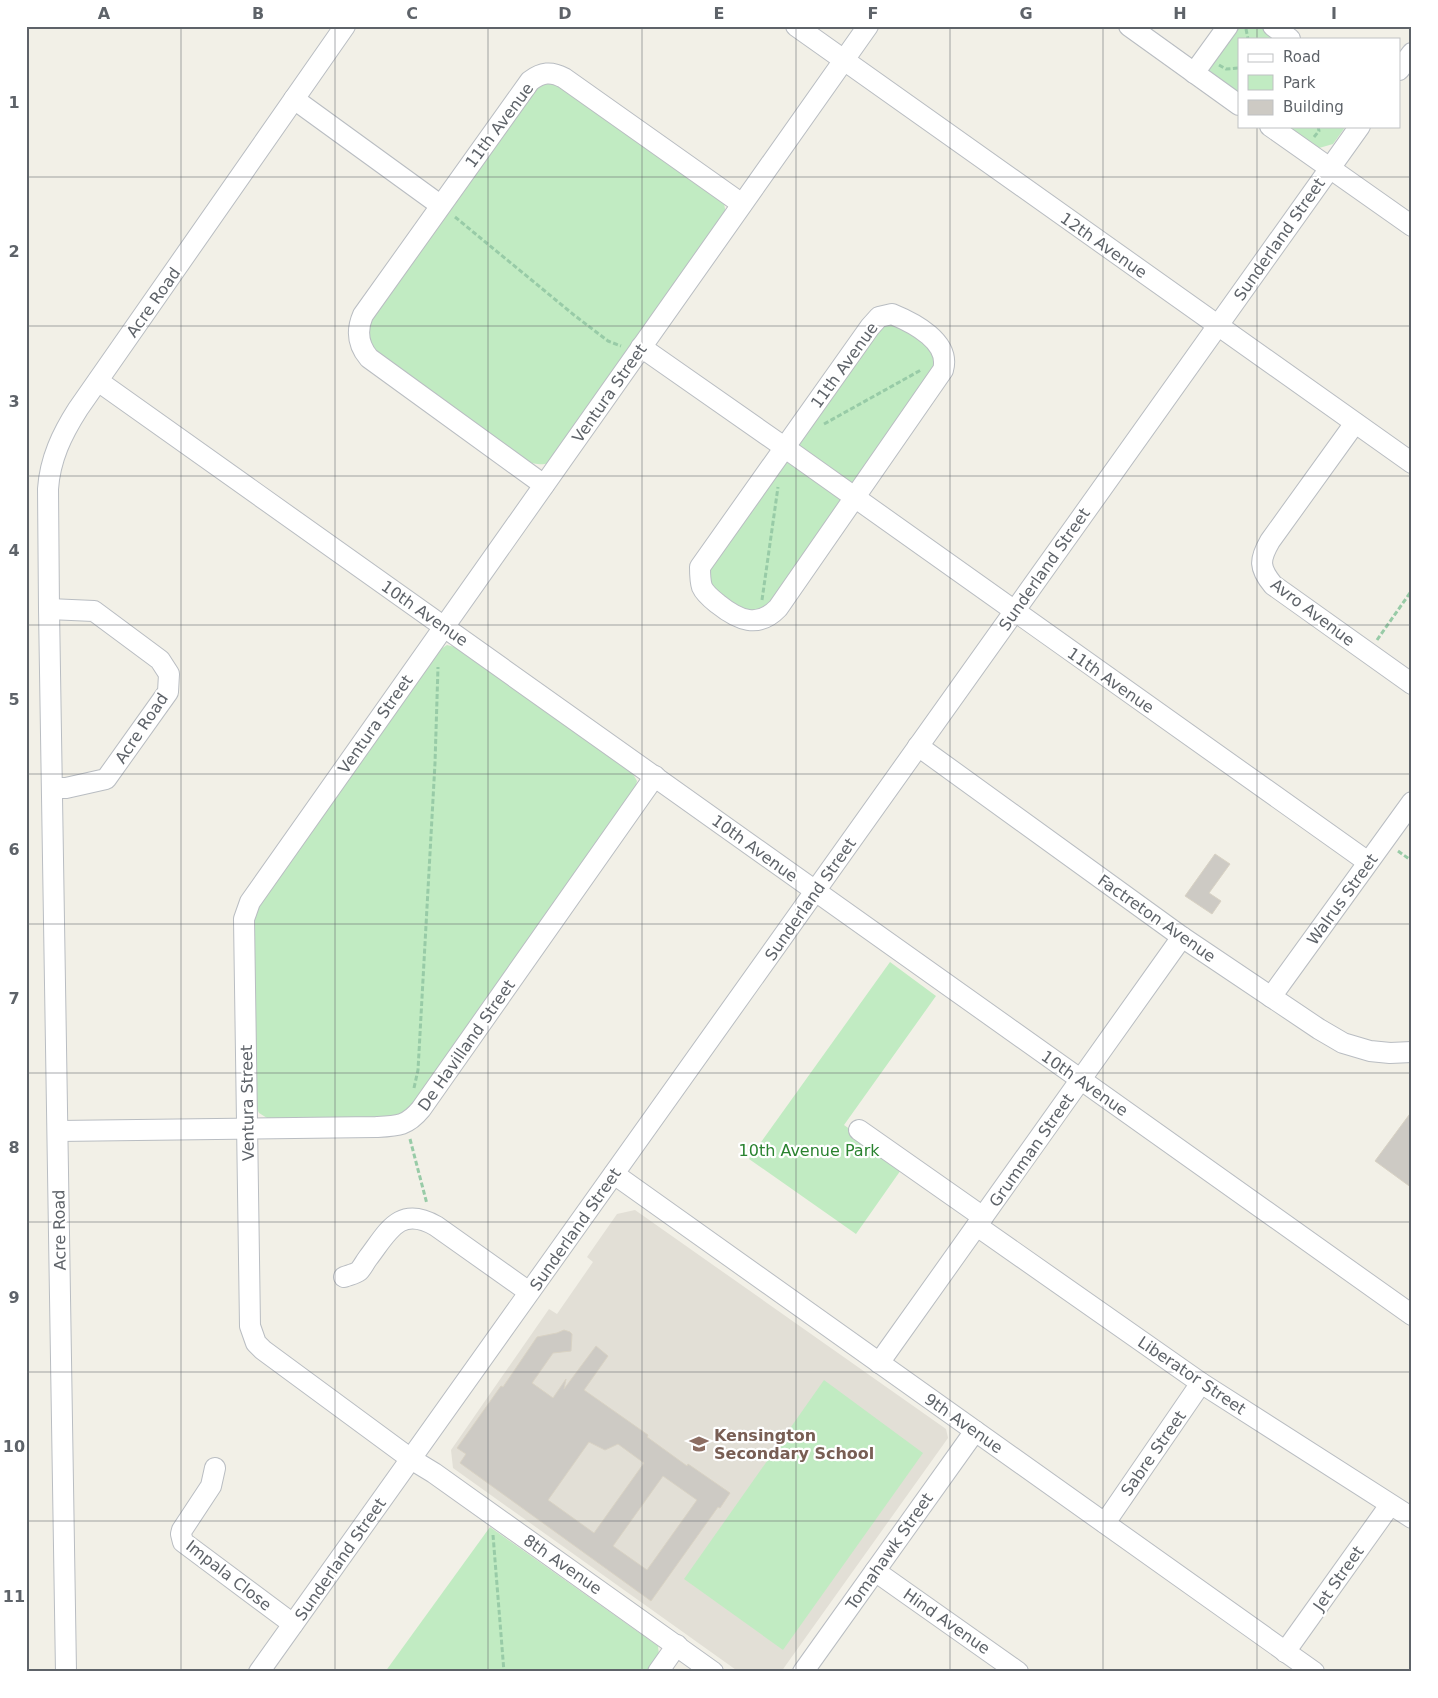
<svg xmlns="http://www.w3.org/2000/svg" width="1438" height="1698" font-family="'DejaVu Sans',sans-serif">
	<rect width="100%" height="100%" fill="#f2f0e7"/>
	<path fill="#e2dfd6" d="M635 1210 946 1429 948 1438 781 1672H739L453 1468 451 1450 549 1309 557 1314 593 1262 587 1257 617 1214Z"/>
	<g fill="#c1ebc2">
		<path d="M1234 26H1264L1282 39H1239V95L1210 74 1208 70Z"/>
		<path d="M552 81 724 203 726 215 550 463C541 465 536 465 527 461L373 351 365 330 537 86Z"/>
		<path d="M1282 126H1346L1333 144 1319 148Z"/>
		<path d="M892 314 944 357 767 617 711 599 706 557Z"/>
		<path d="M447 645 462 649 629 767 637 781 633 798 417 1103 401 1118 272 1121 259 1113 253 1101V910L435 653Z"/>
		<path d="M890 962 936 996 844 1125 903 1167 856 1234 749 1159Z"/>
		<path d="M824 1380 923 1453 783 1650 684 1579Z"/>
		<path d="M490 1527 658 1646 659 1655 651 1672H385Z"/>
	</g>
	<g fill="#cdcac4" stroke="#d8d2c4" fill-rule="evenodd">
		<path d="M1215 854 1230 864 1209 893 1221 901 1212 914 1185 896Z"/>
		<path d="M1412 1111V1188L1375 1161Z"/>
		<path d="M564 1330 570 1332 572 1334 571 1351 553 1353 532 1383 553 1398 566 1379 564 1389 596 1346 608 1356 584 1390 648 1435 647 1437 687 1466 688 1464 730 1493 720 1508 718 1507 651 1601 460 1463 466 1454 457 1448 501 1386 503 1387 537 1337 557 1333ZM589 1442 605 1450 618 1444 644 1463 594 1533 548 1500ZM663 1476 697 1500 647 1570 613 1546Z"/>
	</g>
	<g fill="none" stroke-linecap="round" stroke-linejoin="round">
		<g stroke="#b9bdc2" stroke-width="22">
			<g id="minor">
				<path d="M796 26 1412 463"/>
				<path d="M1129 26 1239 105"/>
				<path d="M1273 26 1290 39"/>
				<path d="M1399 70 1412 53"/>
				<path d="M1194 73 1228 26"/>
				<path d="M294 99 440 205"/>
				<path d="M1270 126 1412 226"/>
				<path d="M892 314C914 323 951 342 943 370L778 608C758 629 738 620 718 604 713 600 705 594 702 587 700 581 700 573 700 567L870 327 879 317Z"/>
				<path d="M641 347 784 447 1368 862"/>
				<path d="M98 381 1412 1315"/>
				<path d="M1355 423 1270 541C1259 560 1259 568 1273 585L1412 684"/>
				<path d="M544 485 369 358C358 345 356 331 363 315L530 81C542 72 551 71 564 78L742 204"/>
				<path d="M49 609 94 611 160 660 169 674 168 692 106 779 66 788H52"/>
				<path d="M918 746 1182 937 1319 1029 1343 1043 1370 1051 1390 1053 1412 1052"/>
				<path d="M1271 997 1412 802"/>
				<path d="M859 1130 983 1217"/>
				<path d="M58 1131 376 1127C398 1126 407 1126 421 1109L655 776"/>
				<path d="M614 1174 1314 1672"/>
				<path d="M977 1226 1201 1383 1412 1518"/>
				<path d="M344 1277C349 1275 355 1274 359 1271 362 1268 365 1262 368 1258 388 1232 399 1205 436 1226L529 1292"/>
				<path d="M879 1363 1182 937"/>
				<path d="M215 1468 211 1486 182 1530 181 1534 183 1542 293 1624"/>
				<path d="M1105 1523 1201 1383"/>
				<path d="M875 1571 1018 1672"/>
				<path d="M1285 1652 1390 1505"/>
				<path d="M66 1672 49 609 48 489C50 459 62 434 78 409L345 26"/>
				<path d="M259 1672 1360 126"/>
				<path d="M658 1672 677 1645"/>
				<path d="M713 1672 434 1473 411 1459 263 1350 256 1343 250 1326 244 919 250 902 868 26"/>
				<path d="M803 1672 975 1431"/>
			</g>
		</g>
		<g stroke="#98cba7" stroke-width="3" stroke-dasharray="5 2.5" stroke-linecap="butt">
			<path d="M1246 29 1248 39"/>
			<path d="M1219 65 1226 69 1239 68"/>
			<path d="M1314 137 1319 131 1318 126"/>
			<path d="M455 217 574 315 608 341 621 346"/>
			<path d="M824 424 921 370"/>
			<path d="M762 600 778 487"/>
			<path d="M1377 640 1412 590"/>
			<path d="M1398 851 1412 861"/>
			<path d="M414 1088 418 1070 435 763 438 667"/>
			<path d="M410 1139 427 1204"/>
			<path d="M493 1535 504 1672"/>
		</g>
		<use href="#minor" stroke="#fff" stroke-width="20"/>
	</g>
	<path fill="none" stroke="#5e6369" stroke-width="1" stroke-opacity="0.55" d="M181 26V1672M335 26V1672M488 26V1672M642 26V1672M796 26V1672M950 26V1672M1103 26V1672M1257 26V39M1257 126V1672M26 177H1412M26 326H1412M26 476H1412M26 625H1412M26 774H1412M26 924H1412M26 1073H1412M26 1222H1412M26 1372H1412M26 1521H1412"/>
	<defs>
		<g id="school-bare" transform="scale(1.5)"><path d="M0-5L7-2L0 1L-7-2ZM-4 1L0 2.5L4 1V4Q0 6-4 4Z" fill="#8d6e63" stroke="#fff" stroke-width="2.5" paint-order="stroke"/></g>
	</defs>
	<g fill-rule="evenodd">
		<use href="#school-bare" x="699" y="1444"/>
	</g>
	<g text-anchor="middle" stroke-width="4.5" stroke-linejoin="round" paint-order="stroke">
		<g font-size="16" fill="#5e6369" stroke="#fff">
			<text transform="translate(499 125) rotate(-53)" y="6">11th Avenue</text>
			<text transform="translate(1279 239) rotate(-55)" y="6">Sunderland Street</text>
			<text transform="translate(1104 245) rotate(35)" y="6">12th Avenue</text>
			<text transform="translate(153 302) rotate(-55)" y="6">Acre Road</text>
			<text transform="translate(844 365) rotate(-54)" y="6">11th Avenue</text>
			<text transform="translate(609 393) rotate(-55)" y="6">Ventura Street</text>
			<text transform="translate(1044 569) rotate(-55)" y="6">Sunderland Street</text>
			<text transform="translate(1313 612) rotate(37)" y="6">Avro Avenue</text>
			<text transform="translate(425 613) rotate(35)" y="6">10th Avenue</text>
			<text transform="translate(1111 680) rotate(35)" y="6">11th Avenue</text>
			<text transform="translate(375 724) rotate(-55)" y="6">Ventura Street</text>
			<text transform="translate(141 728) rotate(-56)" y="6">Acre Road</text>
			<text transform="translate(755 848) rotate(36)" y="6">10th Avenue</text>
			<text transform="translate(810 899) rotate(-55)" y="6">Sunderland Street</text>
			<text transform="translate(1342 899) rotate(-54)" y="6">Walrus Street</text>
			<text transform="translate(1157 918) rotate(35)" y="6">Factreton Avenue</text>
			<text transform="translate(466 1045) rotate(-55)" y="6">De Havilland Street</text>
			<text transform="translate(1085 1083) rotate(35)" y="6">10th Avenue</text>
			<text transform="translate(247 1103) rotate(-91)" y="6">Ventura Street</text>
			<text transform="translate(1031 1150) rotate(-55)" y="6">Grumman Street</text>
			<text transform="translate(575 1229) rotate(-55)" y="6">Sunderland Street</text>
			<text transform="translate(59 1230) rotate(-91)" y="6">Acre Road</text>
			<text transform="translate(1192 1375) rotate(34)" y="6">Liberator Street</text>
			<text transform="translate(964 1423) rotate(35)" y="6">9th Avenue</text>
			<text transform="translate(1153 1453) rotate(-55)" y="6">Sabre Street</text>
			<text transform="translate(889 1551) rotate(-55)" y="6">Tomahawk Street</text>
			<text transform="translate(340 1559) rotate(-55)" y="6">Sunderland Street</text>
			<text transform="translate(563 1564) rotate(35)" y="6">8th Avenue</text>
			<text transform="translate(229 1575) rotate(38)" y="6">Impala Close</text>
			<text transform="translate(1338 1578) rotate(-55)" y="6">Jet Street</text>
			<text transform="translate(947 1621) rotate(35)" y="6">Hind Avenue</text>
		</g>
		<g font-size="16" fill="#2a8330" stroke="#fff">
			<text x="809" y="1156">10th Avenue Park</text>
		</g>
		<g font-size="16" font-weight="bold" fill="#785e54" stroke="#fff" text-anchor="start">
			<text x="714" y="1441">Kensington<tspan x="714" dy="18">Secondary School</tspan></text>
		</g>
	</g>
	<rect width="1438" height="1698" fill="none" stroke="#ffffff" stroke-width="55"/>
	<rect x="1238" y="38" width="162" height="90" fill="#ffffff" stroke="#bfc1c3"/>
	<rect x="1248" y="54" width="25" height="8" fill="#ffffff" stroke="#bfc1c3"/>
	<text x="1283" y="62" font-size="15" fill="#5e6369">Road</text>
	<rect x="1248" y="75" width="25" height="15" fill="#c1ebc2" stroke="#bfc1c3"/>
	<text x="1283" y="88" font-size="15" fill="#5e6369">Park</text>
	<rect x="1248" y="100" width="25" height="15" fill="#cdcac4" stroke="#bfc1c3"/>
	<text x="1283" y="112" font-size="15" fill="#5e6369">Building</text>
	<rect x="28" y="28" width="1382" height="1642" fill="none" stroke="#5e6369" stroke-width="2"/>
	<g font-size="16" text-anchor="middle" font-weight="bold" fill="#5e6369">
		<text x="104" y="19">A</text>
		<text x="258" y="19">B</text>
		<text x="412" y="19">C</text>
		<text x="565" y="19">D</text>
		<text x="719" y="19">E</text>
		<text x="873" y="19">F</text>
		<text x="1026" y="19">G</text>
		<text x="1180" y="19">H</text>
		<text x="1334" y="19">I</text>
		<text x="14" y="108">1</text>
		<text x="14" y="257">2</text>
		<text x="14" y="407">3</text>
		<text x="14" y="556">4</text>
		<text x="14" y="705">5</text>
		<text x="14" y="855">6</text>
		<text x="14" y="1004">7</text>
		<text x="14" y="1153">8</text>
		<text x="14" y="1303">9</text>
		<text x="14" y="1452">10</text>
		<text x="14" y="1602">11</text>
	</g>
</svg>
